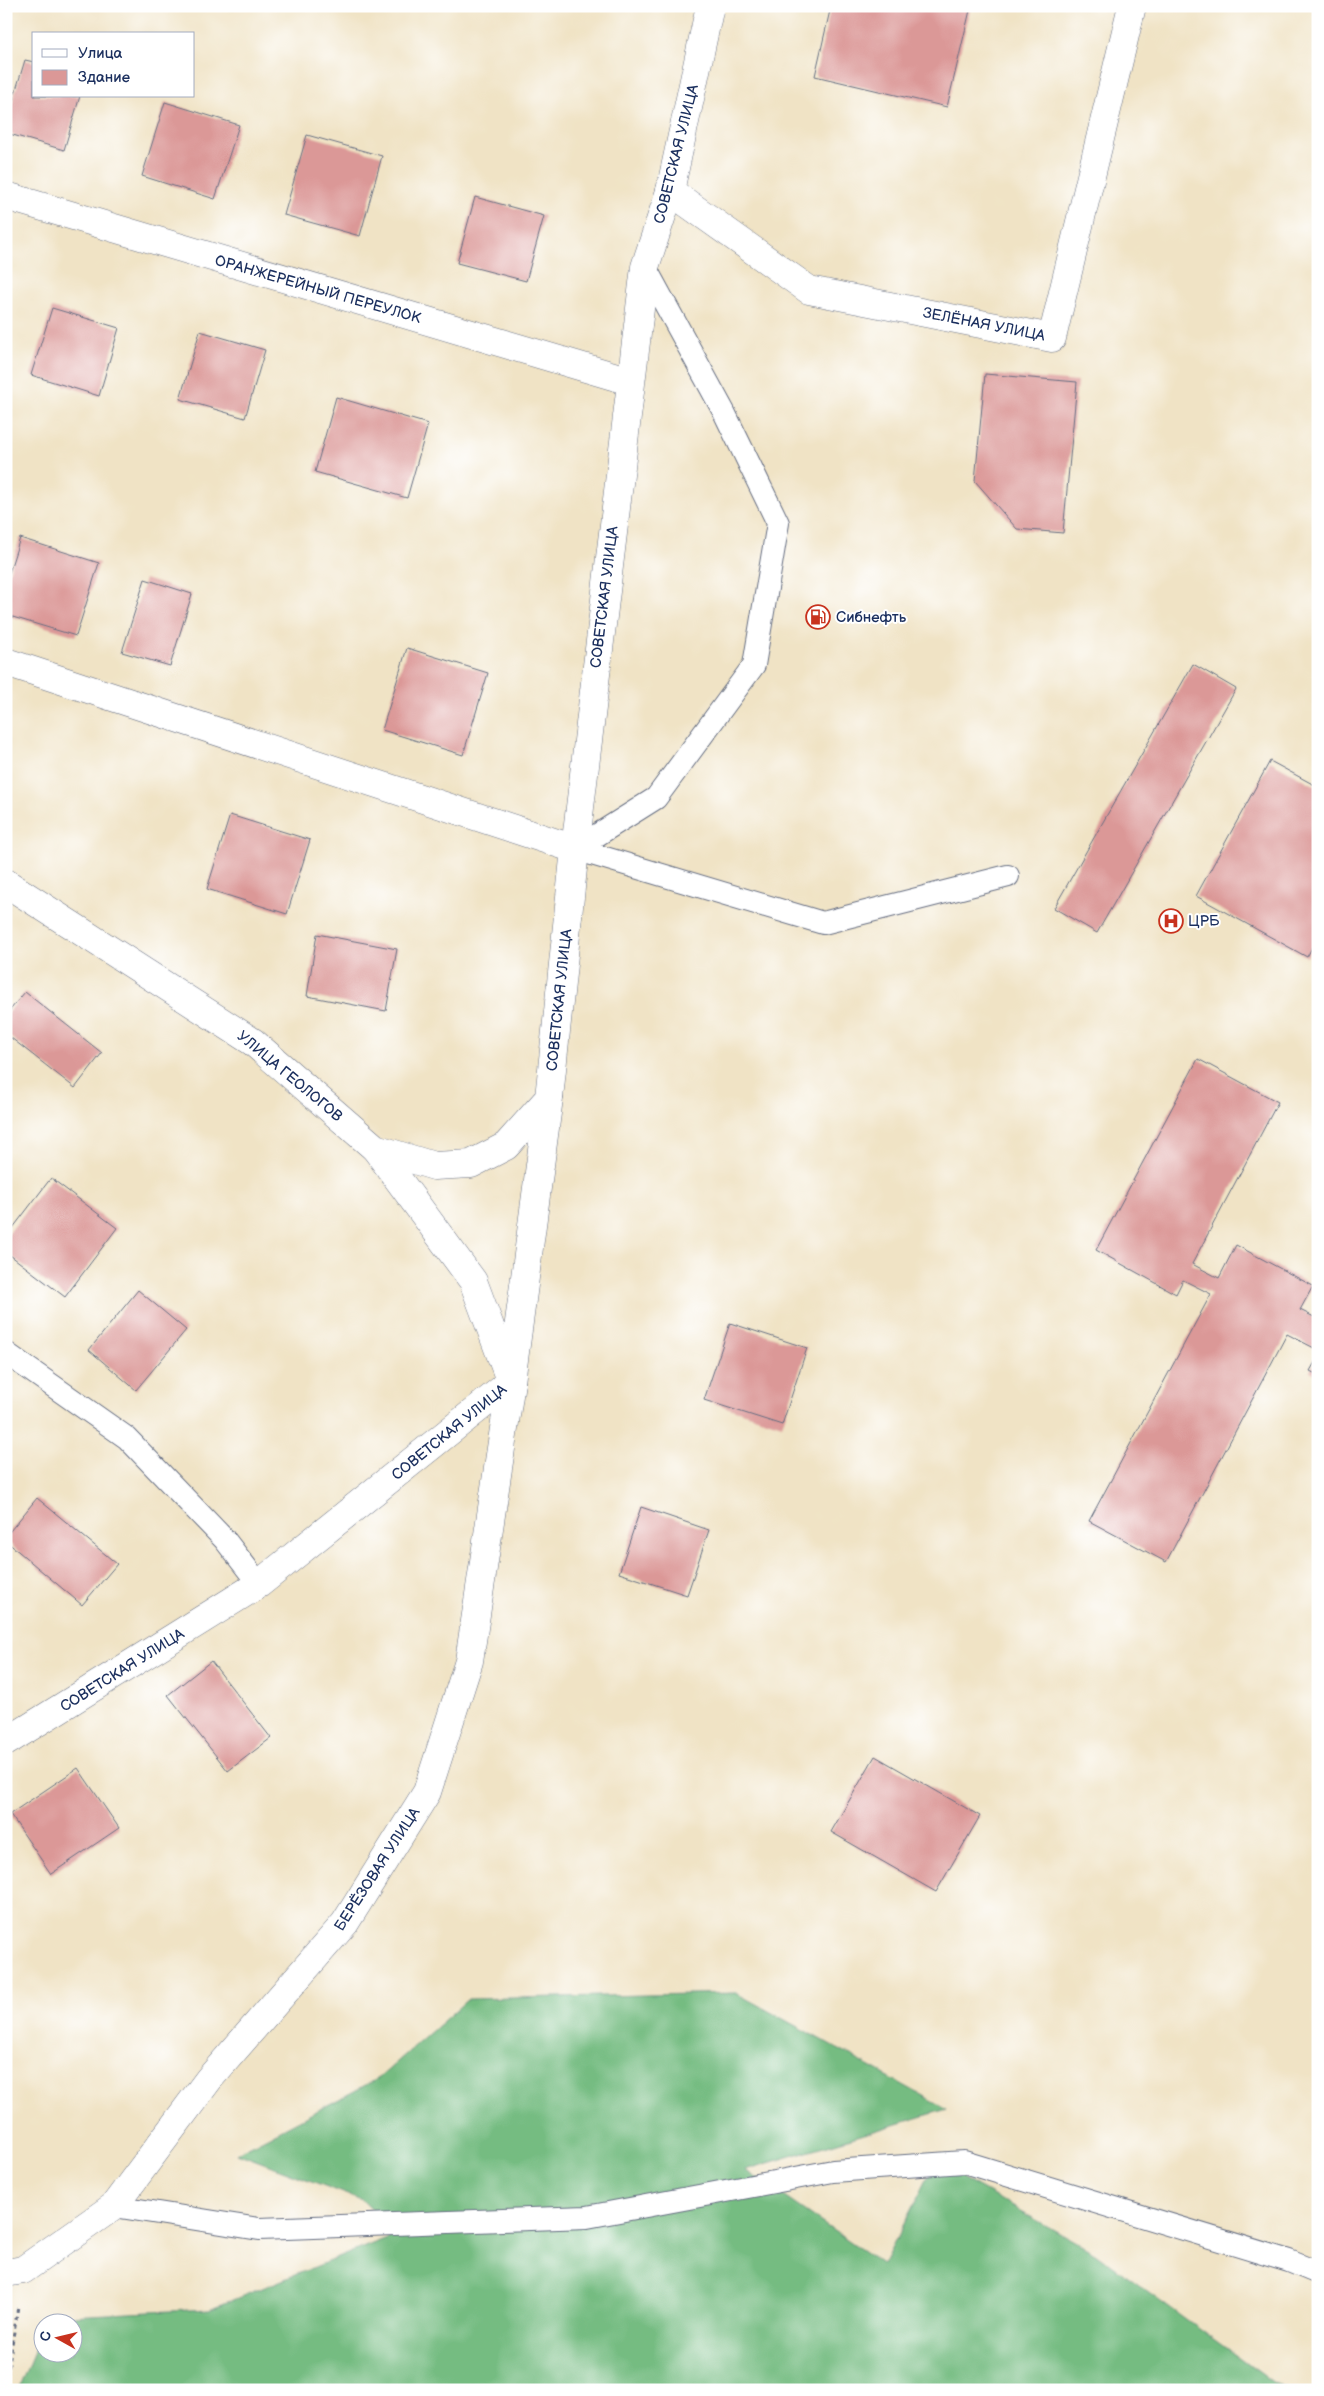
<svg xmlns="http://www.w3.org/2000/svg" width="1324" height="2396" font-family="'Balsamiq Sans',sans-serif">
	<rect width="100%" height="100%" fill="#fff"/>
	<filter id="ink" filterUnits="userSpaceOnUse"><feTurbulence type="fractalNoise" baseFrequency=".02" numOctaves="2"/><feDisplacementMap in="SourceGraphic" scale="10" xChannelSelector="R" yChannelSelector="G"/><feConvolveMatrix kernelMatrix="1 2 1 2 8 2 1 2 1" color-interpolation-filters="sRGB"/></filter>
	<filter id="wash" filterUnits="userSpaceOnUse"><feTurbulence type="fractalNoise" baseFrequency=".0096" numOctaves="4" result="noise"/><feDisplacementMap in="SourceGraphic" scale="20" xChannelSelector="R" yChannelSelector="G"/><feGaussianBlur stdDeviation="1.12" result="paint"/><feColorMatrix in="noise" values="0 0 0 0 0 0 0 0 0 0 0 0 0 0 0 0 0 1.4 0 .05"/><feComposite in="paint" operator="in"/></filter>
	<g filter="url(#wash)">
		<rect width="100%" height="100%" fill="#f0e3c5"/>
		<path fill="#74bc81" stroke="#487670" d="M736 1993 947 2109 745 2170 883 2265 935 2163 1095 2253 1278 2386 1287 2390H18L42 2332V2354H72V2324L46 2323 49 2317 210 2309 397 2234 362 2200 237 2153 379 2078 468 1999Z"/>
		<g id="blocks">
			<g fill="#db9897">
				<path d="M831 6H971L947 107 815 76Z"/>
				<path d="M25 60 34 62V96H80L64 150 6 133V123Z"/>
				<path d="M165 102 239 125 215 199 142 176Z"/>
				<path d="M307 135 382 156 360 236 284 215Z"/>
				<path d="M475 197 544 216 526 281 457 263Z"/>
				<path d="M52 308 119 328 99 396 31 375Z"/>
				<path d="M200 331 265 350 245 418 180 399Z"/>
				<path d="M985 374 1077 382 1063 533 1017 529 975 481Z"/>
				<path d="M336 397 428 424 407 498 315 472Z"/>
				<path d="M20 538 99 563 76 636 6 615V582Z"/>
				<path d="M145 579 192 594 170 666 122 652Z"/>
				<path d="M407 648 488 673 463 755 382 730Z"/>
				<path d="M1193 664 1236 689 1097 933 1054 908Z"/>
				<path d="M1270 761 1318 787V936L1307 957 1196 896Z"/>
				<path d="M230 815 310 840 287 914 207 889Z"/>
				<path d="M317 934 397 949 386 1011 307 996Z"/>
				<path d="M25 992 102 1053 75 1088 6 1034V1015Z"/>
				<path d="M1198 1059 1278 1102 1192 1264 1219 1278 1236 1245 1313 1286 1300 1310 1318 1319V1350L1287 1334 1166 1562 1089 1521 1211 1294 1183 1280 1176 1294 1096 1250Z"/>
				<path d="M51 1178 117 1228 65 1297 6 1252V1237Z"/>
				<path d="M138 1290 186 1330 136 1390 89 1350Z"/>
				<path d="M730 1323 807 1348 782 1425 704 1400Z"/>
				<path d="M1318 1357V1375L1310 1371Z"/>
				<path d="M37 1498 117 1564 82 1605 6 1541V1536Z"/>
				<path d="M641 1507 709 1530 687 1595 619 1573Z"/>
				<path d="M211 1661 271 1738 228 1771 168 1695Z"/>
				<path d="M875 1756 980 1816 936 1892 831 1832Z"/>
				<path d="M78 1768 119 1828 51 1874 10 1814Z"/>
			</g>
		</g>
	</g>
	<g filter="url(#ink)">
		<use href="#blocks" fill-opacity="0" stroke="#666e82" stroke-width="1"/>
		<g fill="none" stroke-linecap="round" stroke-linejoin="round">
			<g stroke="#666e82" stroke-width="24">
				<g id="service">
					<path d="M575 849 656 798 754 665 778 523 724 412 645 267"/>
					<path d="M575 849 823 923 1008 876"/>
					<path d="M6 1353 127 1438 225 1540 259 1584"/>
					<path d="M114 2206 259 2229 587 2217 833 2171 964 2162 1289 2261 1318 2273"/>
				</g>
			</g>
			<g stroke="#666e82" stroke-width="29">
				<g id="minor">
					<path d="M670 191 809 290 1052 338 1132 6"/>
					<path d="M6 196 630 381"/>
					<path d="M6 662 575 849"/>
					<path d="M375 1148 473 1281 510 1380"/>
					<path d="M6 1742 259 1584 511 1382"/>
					<path d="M6 2273 23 2270 114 2206 209 2079 345 1923 427 1792 469 1661 511 1382 549 1098"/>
				</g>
			</g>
			<g stroke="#666e82" stroke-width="29">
				<path id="tertiary" d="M6 883 253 1042 375 1148 434 1166 471 1164 506 1146 549 1098 575 849 645 267 670 191 710 6"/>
			</g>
			<path stroke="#666e82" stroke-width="3" stroke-dasharray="4 4" stroke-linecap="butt" d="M6 2383 18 2306"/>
			<use href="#service" stroke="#fff" stroke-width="22"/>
			<use href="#minor" stroke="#fff" stroke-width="28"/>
			<use href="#tertiary" stroke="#fff" stroke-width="28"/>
		</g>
	</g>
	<defs>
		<g id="fuel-ring" transform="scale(1.25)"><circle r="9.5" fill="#fff" stroke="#c8321e" stroke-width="1.5"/><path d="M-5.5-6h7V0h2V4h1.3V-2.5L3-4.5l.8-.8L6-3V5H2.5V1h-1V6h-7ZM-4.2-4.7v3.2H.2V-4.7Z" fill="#c8321e"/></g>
		<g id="hospital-ring" transform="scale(1.25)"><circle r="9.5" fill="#fff" stroke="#c8321e" stroke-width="1.5"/><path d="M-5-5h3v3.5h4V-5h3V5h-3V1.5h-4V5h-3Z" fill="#c8321e"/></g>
	</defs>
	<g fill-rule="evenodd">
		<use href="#fuel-ring" x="818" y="617"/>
		<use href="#hospital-ring" x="1171" y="921"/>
	</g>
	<g text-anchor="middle" stroke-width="4" stroke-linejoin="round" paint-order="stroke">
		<g font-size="15" fill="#1b2f5e" stroke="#fff">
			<text transform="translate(676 154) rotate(-76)" y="5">СОВЕТСКАЯ УЛИЦА</text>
			<text transform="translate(318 289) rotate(16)" y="5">ОРАНЖЕРЕЙНЫЙ ПЕРЕУЛОК</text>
			<text transform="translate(984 324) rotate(11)" y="5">ЗЕЛЁНАЯ УЛИЦА</text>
			<text transform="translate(604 597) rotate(-83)" y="5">СОВЕТСКАЯ УЛИЦА</text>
			<text transform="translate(559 1000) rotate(-84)" y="5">СОВЕТСКАЯ УЛИЦА</text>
			<text transform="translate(290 1076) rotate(40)" y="5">УЛИЦА ГЕОЛОГОВ</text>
			<text transform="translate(449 1432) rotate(-39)" y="5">СОВЕТСКАЯ УЛИЦА</text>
			<text transform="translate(122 1670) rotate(-32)" y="5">СОВЕТСКАЯ УЛИЦА</text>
			<text transform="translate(377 1869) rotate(-57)" y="5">БЕРЁЗОВАЯ УЛИЦА</text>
		</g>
		<g font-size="15" fill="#1b2f5e" stroke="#fff" text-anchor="start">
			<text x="836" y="622">Сибнефть</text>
			<text x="1188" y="926">ЦРБ</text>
		</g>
	</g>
	<rect width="1324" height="2396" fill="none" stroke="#fff" stroke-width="25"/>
	<rect x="32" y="32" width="162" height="65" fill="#ffffff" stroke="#a4acbf"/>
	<rect x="42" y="49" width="25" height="8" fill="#ffffff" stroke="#a4acbf"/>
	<text x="78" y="58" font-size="15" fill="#1b2f5e">Улица</text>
	<rect x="42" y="70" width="25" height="15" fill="#db9897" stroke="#a4acbf"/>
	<text x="78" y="82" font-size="15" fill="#1b2f5e">Здание</text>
	<g transform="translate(58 2338) rotate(278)"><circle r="24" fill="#ffffff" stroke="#a4acbf"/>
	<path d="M0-4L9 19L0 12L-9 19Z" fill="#c8321e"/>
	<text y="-8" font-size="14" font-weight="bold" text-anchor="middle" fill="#1b2f5e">С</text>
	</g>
</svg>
